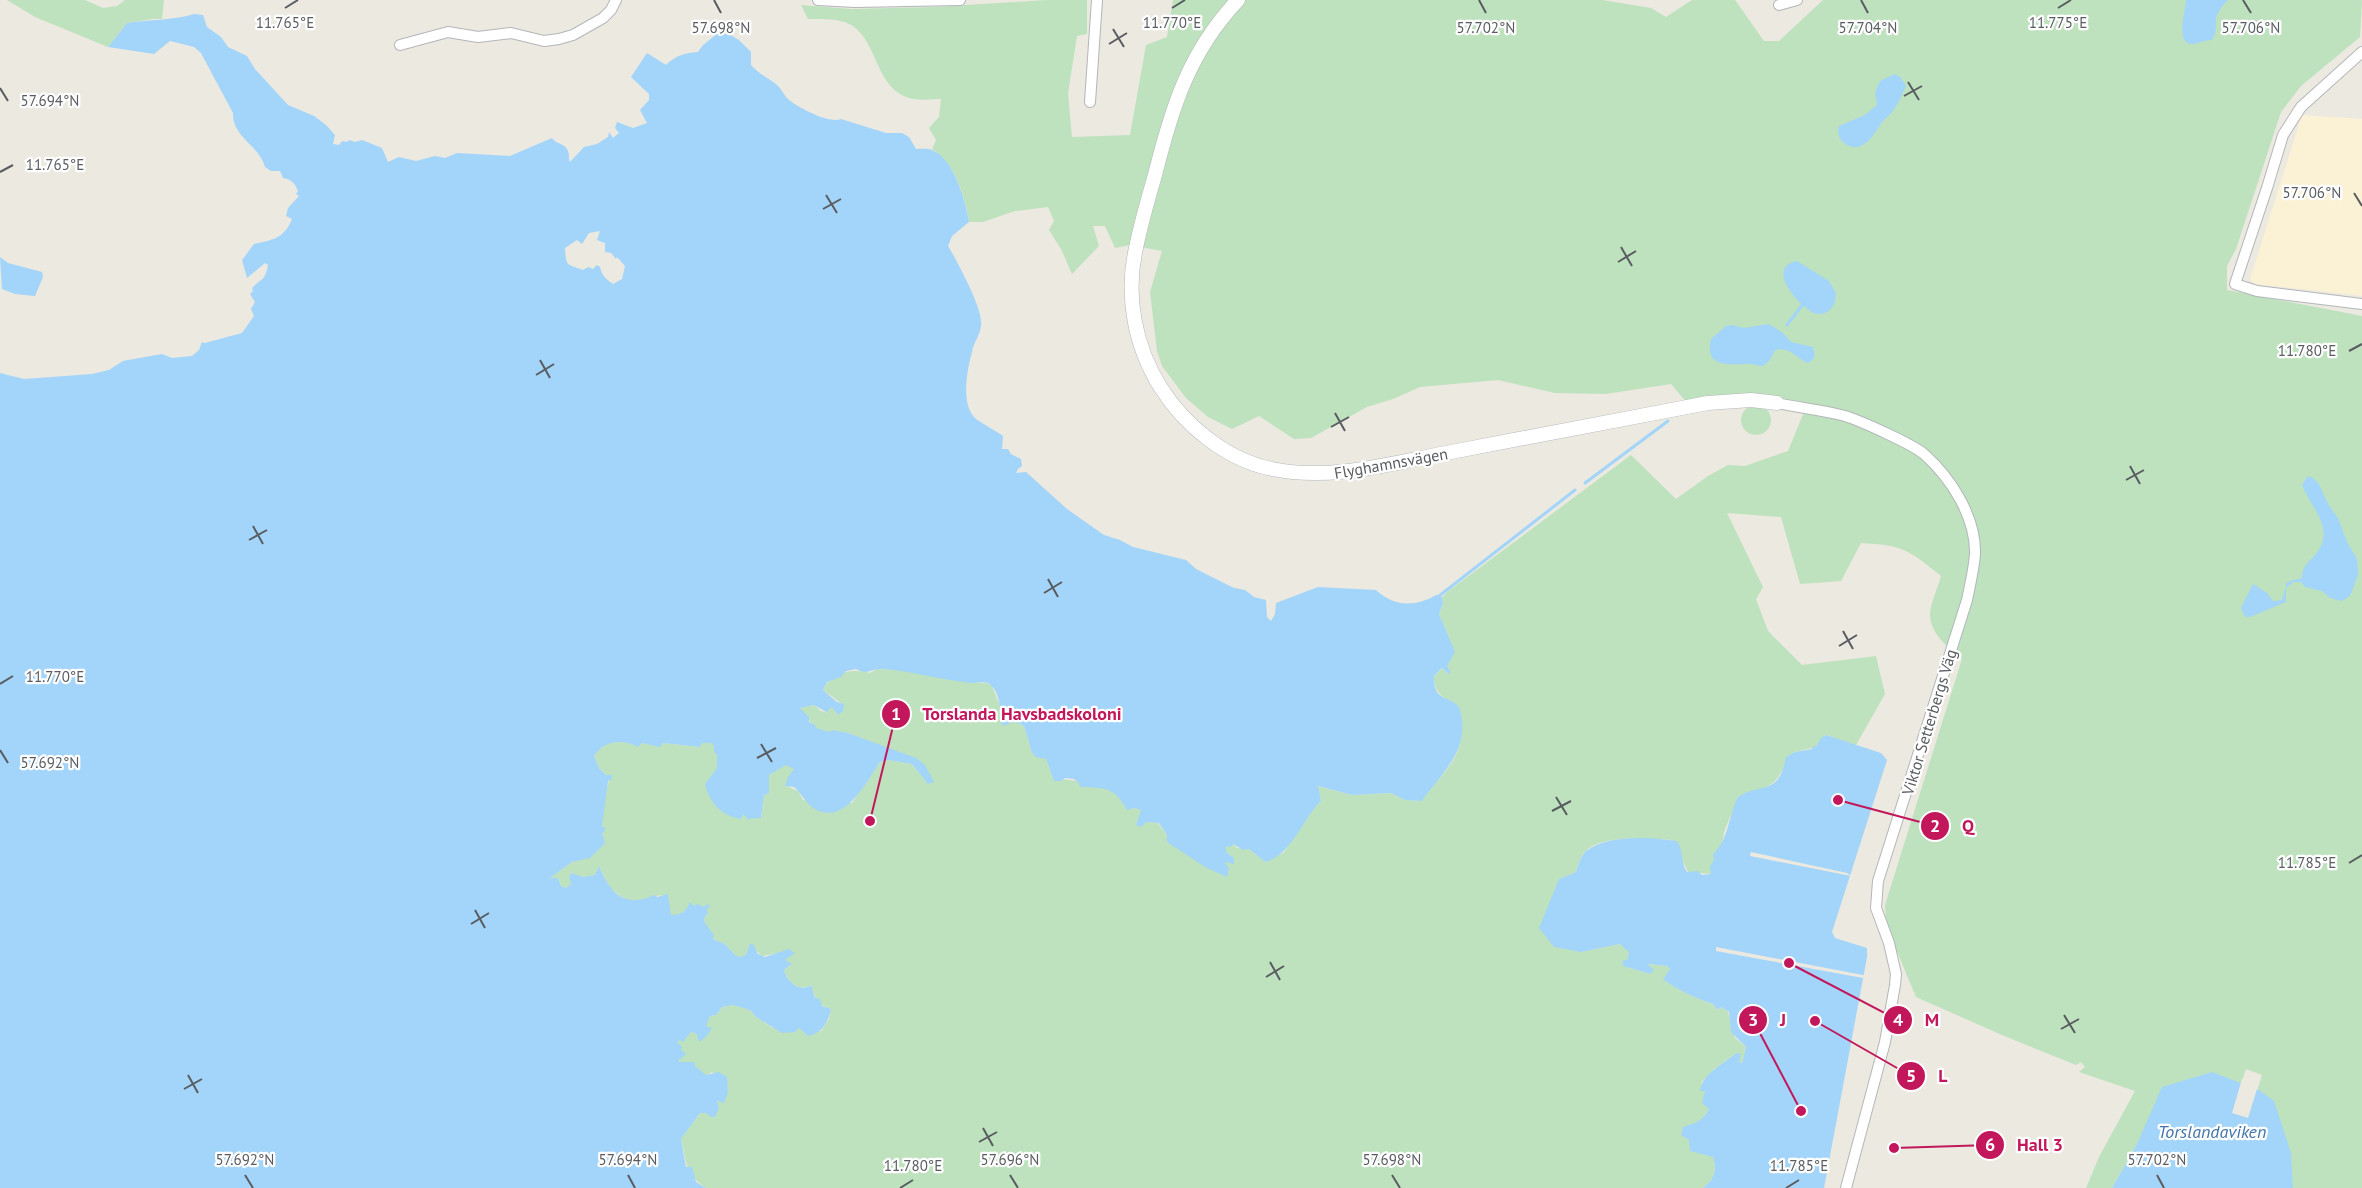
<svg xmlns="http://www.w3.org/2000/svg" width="2362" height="1188" font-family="'PT Sans',sans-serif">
	<rect width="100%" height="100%" fill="#ebe9e0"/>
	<path fill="#fbf2d5" d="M2302 115 2362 119V296L2254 284 2250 279Z"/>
	<g fill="#bee2be">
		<path d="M7 0H85L103 8 117 6 125 0H164L162 19H152L127 23 108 47 35 17Z"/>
		<path d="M1047 0H1087V34L1077 36 1068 93 1072 137 1130 135 1146 45 1167 37 1173 0H1602L1651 8 1666 17 1692 0H1735L1764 41H1779L1823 0H2362L2360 37 2301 86 2281 112 2236 249 2227 266V290L2362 316V1188H2287L2253 1104 2262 1075 2246 1069 2237 1095 2137 1144 2112 1188H2086L2099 1157 2135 1091 2079 1072 2085 1067 2081 1062 2076 1065 2002 1035 1916 997 1886 925 1885 905 1962 659C1949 649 1929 632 1930 614 1931 601 1938 588 1941 576 1909 550 1903 545 1861 543L1841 581 1800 584 1781 517 1727 513 1763 587 1756 599 1768 631 1802 665 1876 656 1885 694 1856 745 1825 735 1816 747 1795 752 1786 761C1786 768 1783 769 1780 774 1771 792 1752 788 1738 797L1724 832C1724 843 1714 861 1711 874L1688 872 1672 840C1650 839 1598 833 1583 854 1580 859 1578 866 1576 872L1559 879 1554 895 1581 952 1620 944 1629 951 1627 960 1629 968 1650 974 1646 964 1667 966 1670 969 1664 979C1679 991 1695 998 1713 1004L1718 1010 1721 1007 1728 1012 1735 1038 1746 1047 1742 1063 1739 1062 1736 1053 1713 1070 1701 1083 1705 1090 1709 1109 1689 1140 1704 1155 1713 1156C1717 1170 1715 1179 1703 1188H706C684 1173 687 1162 681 1139L700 1113H706L728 1092 727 1086 712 1072 706 1076 695 1066 679 1062 681 1050 677 1042 691 1032 697 1034 711 1029 705 1026 710 1016 716 1015 722 1007 733 1005 750 1010 756 1017 773 1028 795 1032 799 1028 821 1031 829 1019 831 1009C817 1005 815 998 811 985 799 992 787 982 784 970L791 965 785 961V952L762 956 750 945 746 955 739 957 734 954 725 944 713 939C710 932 705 926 704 918L708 913 704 907C694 906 686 908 680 915H671L661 895 634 902 627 901 610 888 599 867 595 875 583 877 572 873 571 884 566 888 561 886 558 878H550L572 862 587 858 603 841 602 832H604V828L602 826C603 813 605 786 612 775H606L599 768 594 756C604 734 641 743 660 746L663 743 700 747 702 743H711L715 746 717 755V769L705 784 741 819 743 813 761 818 764 795 769 793V775L786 764 794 768C792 775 787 778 786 786L798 791 803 800 852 803 880 762 888 760 912 764 926 781 925 765 848 733 824 732 815 728 800 708 814 705 821 711 828 713V710L832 706 838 715 841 703 823 690C831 672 852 668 870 673L877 669 901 670 970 682 986 683 992 686 1000 706 1010 722 1015 721 1024 726 1032 753 1046 759 1054 780C1067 778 1100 784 1112 790 1119 795 1123 802 1127 809L1134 808 1142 810 1136 825 1146 822 1158 823 1167 835V842L1224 862 1234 858 1226 852 1225 846 1233 844 1237 848 1249 849 1265 862 1284 852 1312 809 1321 801 1317 786 1352 795 1391 793 1405 800 1421 801C1448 766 1470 754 1458 706 1443 698 1434 693 1434 676L1443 668 1449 675 1450 671 1446 666 1454 652 1439 614 1443 603 1442 597 1447 592 1631 455 1676 499 1708 476 1728 465 1745 466 1788 451 1804 412 1733 404 1694 411 1671 384 1606 394 1555 393 1498 380 1420 387 1393 399 1367 407 1311 438 1294 439 1259 416 1232 429 1208 417 1186 398 1162 366 1157 351 1150 292 1162 251 1130 245 1115 248 1105 226H1093L1099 246 1072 274 1061 249 1049 230 1054 221 1048 207 1015 211 983 222H969C965 197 955 163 932 149L936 140 929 128 939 117 941 99C931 99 918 101 909 98 876 88 878 44 853 26 841 18 821 19 808 19L801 5 851 9 935 7Z"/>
		<circle cx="1756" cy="420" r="15"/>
	</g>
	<g fill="#a3d4f9" fill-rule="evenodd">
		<path d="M2186 0H2228C2207 21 2222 23 2212 40 2205 40 2199 43 2193 44 2174 45 2186 10 2186 0Z"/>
		<path d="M194 14 203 15 207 27 221 37 228 47 247 56 255 69 288 105 314 116 326 125 335 135 333 144 339 145 342 141 347 142 349 140 355 142 362 140 382 148 388 162 399 157 416 161 435 156 445 158 457 153 510 156 552 138C556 144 563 143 567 149 570 154 568 158 570 162L584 147 597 144 608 137 609 132 613 138 619 133 615 128 617 122 633 128 647 123 640 110 649 100V94L631 77 647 53 666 65C676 55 685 53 698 52L703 45 722 30 739 40 751 52V65C759 74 768 78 777 85 782 89 784 96 789 100 799 108 829 124 841 119L886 133H902L909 137 916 149C922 149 929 148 934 151 954 160 966 202 969 222L952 236 948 246C957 261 981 306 981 321 982 332 976 338 973 348 968 366 959 404 976 419 984 425 995 430 1003 436L1002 449H1008L1011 454 1021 459 1022 466 1018 469 1016 473 1026 472 1067 509 1104 535 1120 540 1133 547 1186 560 1196 569 1234 588 1245 590 1254 597 1266 600 1267 617 1271 621 1275 614 1276 603 1318 587 1376 590C1394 607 1416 607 1436 595L1442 597 1443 603 1439 614 1455 652 1447 666 1450 671V675L1442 668 1434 676C1434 702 1446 694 1458 706 1461 709 1461 716 1462 720 1466 754 1440 775 1422 801L1405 800 1391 793 1352 795 1318 786 1321 801C1302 819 1292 855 1265 862L1249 849 1243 850 1233 844 1230 847 1226 846V852L1234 858V864L1224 862 1229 868 1227 877 1205 867 1167 842V835L1159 823 1146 822 1141 827 1136 825 1141 810 1134 808 1127 810C1114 786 1105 788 1080 787L1079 783 1074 779 1065 778 1061 781H1054L1046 759 1036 757 1032 753 1024 726C1016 722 1012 720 1005 726L1001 724C1000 711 1001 692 989 684 984 681 977 683 971 683 941 680 912 671 882 669 871 668 868 676 856 669L846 671 841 677 827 682 823 690 837 702 844 704 843 711 838 715 832 707 828 710V713L814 705 800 708 809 717V722L815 725 816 728 829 732 832 730 848 733 916 758 925 765 934 782 928 784 912 764 888 760 880 762C868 779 849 819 822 812 809 809 803 795 794 787L785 786 788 777 794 769 786 765 769 775V793L764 795 761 818 748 819 743 814 741 819C721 815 710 804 705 784L717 768V755L714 752V746L711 743H702L700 747 663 743 660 747 642 743 638 747C621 738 603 741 594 756L599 768 606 775H612V779L608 781 602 826 605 828 604 832 602 833 605 843 590 858 572 862 550 878H558L561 886 566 888 571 884 569 877 572 873 583 877 595 875 599 866C610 893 625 909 654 895L657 897 668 894 671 915C681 915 686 912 690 902L694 906 697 904 704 907 708 904 710 906 707 909 708 913 704 918 705 923 714 935 713 939 725 944 734 954 739 957 746 955 750 944H753L758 954 765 957 789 949 795 953 785 960 792 964 784 970C787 982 800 993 811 985L815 998 820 999 822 1006 831 1009C828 1023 822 1033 808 1036L799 1028 795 1032 782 1033 756 1017 750 1010 733 1005 722 1007 716 1015 710 1016 706 1026 712 1028 706 1037 699 1042 697 1034 691 1032 683 1042 680 1040 677 1042 682 1047 681 1050 686 1054 679 1060V1062H694L695 1066 706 1075 719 1072 727 1077 728 1092 724 1103 717 1101 719 1108 715 1117H711L706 1113H700L681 1139 686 1167H692L696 1182 706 1188H0V373L24 379 92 374 109 370 123 361 145 357 162 354 172 358 192 356 199 350 202 342 205 343 242 333 254 316 251 309 255 302 250 294 253 291 252 288C262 278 265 281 268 265L265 263 247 278 242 260 254 244C272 240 284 239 292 219L286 216 288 208 299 196 296 194 298 191C295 183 291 179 283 178L280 171H271L265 167C259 145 232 137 233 113L201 53 194 47 170 41 154 54 108 47 127 23C150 19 172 21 194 14ZM600 231 597 240 605 243V252L611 253 616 259 617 257 625 266 622 279 613 284C606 279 602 276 600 267L597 265 593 269 588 267 583 270C567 264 566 267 565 248L577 240 582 244 589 233Z"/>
		<path d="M1895 74 1900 77 1906 86C1902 95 1898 103 1893 111 1889 116 1884 119 1880 125 1873 136 1861 156 1844 143 1839 139 1837 132 1839 126L1865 115 1877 105 1875 93 1880 81Z"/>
		<path d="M0 257 8 263 42 272 43 277 35 296 15 294 2 289Z"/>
		<path d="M1797 261 1829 281 1836 293 1835 302C1832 309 1826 315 1817 314 1804 312 1762 268 1797 261Z"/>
		<path d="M1769 324 1783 333 1791 342 1813 347C1815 354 1816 359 1808 363 1796 358 1790 346 1775 350L1770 360 1763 366C1758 366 1754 364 1749 364 1730 364 1704 369 1711 339L1726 326 1732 325 1744 328Z"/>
		<path d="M2307 477H2312L2319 484 2328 504 2338 518 2347 542 2357 559 2358 575 2350 596 2342 601 2330 598 2322 591 2305 587 2301 582H2293L2286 588V602L2250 617H2245L2241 608 2253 584 2267 593 2273 601 2282 600 2287 582 2302 578C2302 566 2309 562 2316 554 2336 529 2311 508 2302 485Z"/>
		<path d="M1826 735 1881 753 1887 760 1832 932 1835 938 1867 948V957L1824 1188H1703C1715 1179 1717 1170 1713 1157L1690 1151 1689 1140 1681 1135 1683 1127C1696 1123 1703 1121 1709 1109L1702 1103 1705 1091H1700C1702 1073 1724 1064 1736 1053L1741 1054 1739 1062 1742 1063 1746 1047 1731 1032 1729 1012 1721 1007 1718 1010 1713 1004C1695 998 1679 991 1663 979L1670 969 1667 966 1647 964 1654 970 1650 974 1623 966V960H1627L1629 952 1620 944 1581 952 1554 947 1539 928 1559 879 1576 872C1578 866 1581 855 1586 851 1608 834 1651 837 1677 841 1684 851 1680 862 1687 872L1698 871 1702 875 1711 874 1710 866 1714 860 1713 854C1729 840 1728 816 1738 797 1761 782 1779 797 1786 757L1795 752 1812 749 1813 746 1816 747 1821 738Z"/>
		<path d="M2212 1072 2259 1090 2274 1101 2291 1153 2293 1188H2112L2137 1144 2162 1087Z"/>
	</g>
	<g fill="#ebe9e0">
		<path d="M1751 852 1847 873 1851 876 1750 856Z"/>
		<path d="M1716 947 1863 975 1865 976 1863 978 1716 951Z"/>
		<path d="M2242 1079 2258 1086 2248 1118 2232 1113Z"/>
	</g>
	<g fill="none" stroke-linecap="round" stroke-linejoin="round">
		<g stroke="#a3d4f9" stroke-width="3">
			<path d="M1787 325 1803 304"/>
			<path d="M1585 483 1668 421"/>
			<path d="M1439 596 1575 490"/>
		</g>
		<g stroke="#b3b6ba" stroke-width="12">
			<g id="minor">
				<path d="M818 0 855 2 960 0"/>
				<path d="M1779 5 1797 0"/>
				<path d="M400 45 448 32 478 37 511 33 544 41 559 39 573 35 603 18 611 10 616 0"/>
				<path d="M2362 52 2301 107 2283 135 2267 188 2235 284 2257 291 2362 304"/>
				<path d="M1090 102 1097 0"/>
				<path d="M1777 403C1799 408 1823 410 1845 416 1861 421 1912 444 1924 454 1951 478 1976 517 1975 554 1974 569 1970 585 1967 600L1878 881 1876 908 1889 943 1896 974 1895 985 1885 1042 1846 1188"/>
			</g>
		</g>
		<g stroke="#b3b6ba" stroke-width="15">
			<path id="tertiary" d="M1238 0C1189 52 1172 107 1155 175 1148 199 1141 223 1136 248 1125 296 1135 347 1161 388 1185 426 1227 460 1272 469 1331 481 1388 464 1446 453 1534 437 1621 419 1708 403L1751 400 1777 403"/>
		</g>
		<use href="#minor" stroke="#fff" stroke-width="10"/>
		<use href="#tertiary" stroke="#fff" stroke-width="14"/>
	</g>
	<path fill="none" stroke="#595c60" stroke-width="2" d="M714 0 721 13M1479 0 1486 13M1861 0 1868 13M2243 0 2251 13M285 8 298 0M1172 8 1185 0M2058 8 2071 0M1113 29 1124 47M1109 44 1127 33M1908 82 1919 100M0 88 8 101M1904 96 1922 86M0 172 13 165M2354 193 2362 206M826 195 837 213M823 209 841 199M1621 247 1632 266M1618 262 1636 251M2349 351 2362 344M540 360 550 378M536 375 554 364M1335 413 1345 431M1331 427 1349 417M2130 466 2140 484M2126 480 2144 470M253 526 263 544M249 540 267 530M1048 579 1058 597M1044 593 1062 582M1843 631 1853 649M1839 646 1857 635M0 684 13 676M761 744 772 762M0 750 8 763M757 758 776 748M1556 797 1567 815M1552 811 1571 801M2349 863 2362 855M475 910 485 928M471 924 489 913M1270 962 1280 980M1266 977 1284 966M2064 1015 2075 1033M2061 1029 2079 1019M188 1075 198 1093M184 1089 202 1079M983 1128 993 1146M979 1142 997 1132M245 1175 253 1188M628 1175 635 1188M1010 1175 1018 1188M1392 1175 1400 1188M2157 1175 2164 1188M900 1188 913 1180M1786 1188 1799 1180"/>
	<g text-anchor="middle" stroke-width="4.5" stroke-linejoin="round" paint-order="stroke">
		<g font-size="16" fill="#595c60" stroke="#fff">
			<text transform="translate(1391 463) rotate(-10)" y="6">Flyghamnsvägen</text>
			<text transform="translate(1929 722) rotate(-73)" y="6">Viktor Setterbergs Väg</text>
		</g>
		<g font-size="18" font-style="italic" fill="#4275a9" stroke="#fff">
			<text x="2212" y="1138">Torslandaviken</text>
		</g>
	</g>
	<g font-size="15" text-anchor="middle" fill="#595c60" stroke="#fff" stroke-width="4.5" stroke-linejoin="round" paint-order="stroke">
		<text x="285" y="28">11.765°E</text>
		<text x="1172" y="28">11.770°E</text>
		<text x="2058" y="28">11.775°E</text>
		<text x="721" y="33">57.698°N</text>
		<text x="1486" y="33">57.702°N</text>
		<text x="1868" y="33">57.704°N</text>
		<text x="2251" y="33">57.706°N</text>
		<text x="50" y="106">57.694°N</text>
		<text x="55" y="170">11.765°E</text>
		<text x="2312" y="198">57.706°N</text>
		<text x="2307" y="356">11.780°E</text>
		<text x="55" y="682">11.770°E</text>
		<text x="50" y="768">57.692°N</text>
		<text x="2307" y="868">11.785°E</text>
		<text x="245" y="1165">57.692°N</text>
		<text x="628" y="1165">57.694°N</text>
		<text x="1010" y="1165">57.696°N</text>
		<text x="1392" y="1165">57.698°N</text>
		<text x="2157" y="1165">57.702°N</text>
		<text x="913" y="1171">11.780°E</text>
		<text x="1799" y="1171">11.785°E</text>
	</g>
	<path fill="none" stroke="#c2185b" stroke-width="2" d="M870 821L896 714M1838 800L1935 826M1801 1111L1753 1020M1789 963L1898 1020M1815 1021L1911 1076M1894 1148L1990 1145"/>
	<g fill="#c2185b" stroke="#fff" stroke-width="2">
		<circle cx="870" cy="821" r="6"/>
		<circle cx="1838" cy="800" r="6"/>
		<circle cx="1801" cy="1111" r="6"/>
		<circle cx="1789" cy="963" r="6"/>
		<circle cx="1815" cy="1021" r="6"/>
		<circle cx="1894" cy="1148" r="6"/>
		<circle cx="896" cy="714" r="15"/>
		<circle cx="1935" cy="826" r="15"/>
		<circle cx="1753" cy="1020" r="15"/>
		<circle cx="1898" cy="1020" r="15"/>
		<circle cx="1911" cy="1076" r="15"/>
		<circle cx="1990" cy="1145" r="15"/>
	</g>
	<g font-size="18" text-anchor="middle" font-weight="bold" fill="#fff">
		<text x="896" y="720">1</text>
		<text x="1935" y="832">2</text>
		<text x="1753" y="1026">3</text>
		<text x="1898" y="1026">4</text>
		<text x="1911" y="1082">5</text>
		<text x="1990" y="1151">6</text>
	</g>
	<g font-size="18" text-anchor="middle" font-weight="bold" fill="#c2185b" stroke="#fff" stroke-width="4.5" stroke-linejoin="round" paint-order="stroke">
		<text x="1022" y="720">Torslanda Havsbadskoloni</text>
		<text x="1968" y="832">Q</text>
		<text x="1783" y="1026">J</text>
		<text x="1932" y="1026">M</text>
		<text x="1943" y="1082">L</text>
		<text x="2040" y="1151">Hall 3</text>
	</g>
</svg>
